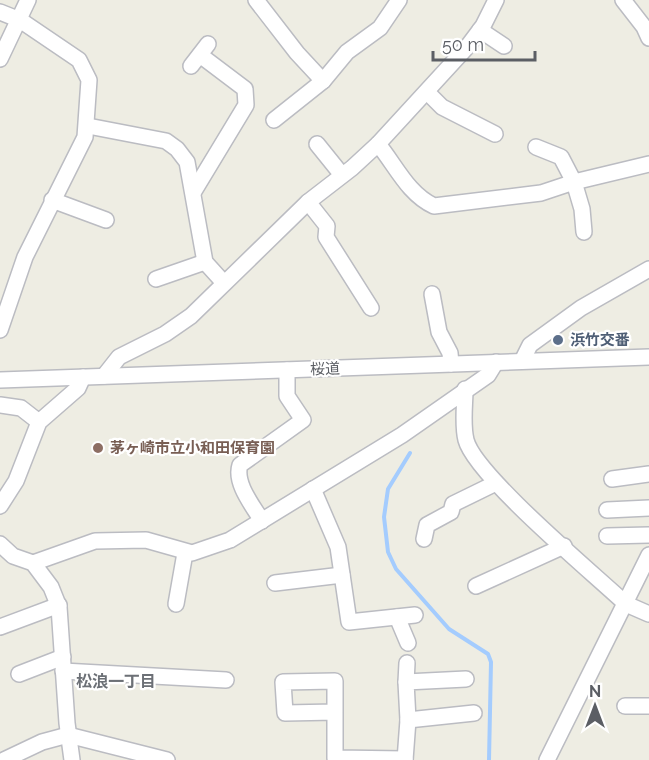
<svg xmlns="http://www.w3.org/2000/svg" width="649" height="760" font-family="Raleway,'Noto Sans JP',sans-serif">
	<rect width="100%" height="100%" fill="#eeede3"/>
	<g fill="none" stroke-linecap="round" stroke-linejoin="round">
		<path stroke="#a4ccfe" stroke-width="4" d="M410 453 388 489 384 517 388 552 396 569 449 629 488 654 491 662 489 760"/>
		<g stroke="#bbbcc2" stroke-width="18">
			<g id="minor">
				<path d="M256 0 297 53 323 81"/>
				<path d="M623 0 644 27 649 38"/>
				<path d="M0 12 20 20 79 60 89 80 85 137 25 257 0 330"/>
				<path d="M480 30 504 46"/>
				<path d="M0 59 28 0"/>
				<path d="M191 66 208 44"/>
				<path d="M427 92 442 107 495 134"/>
				<path d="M274 120 323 81 347 52 380 28 399 0"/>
				<path d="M88 126 166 141 177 149 187 162 205 262 224 283"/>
				<path d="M317 144 342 175"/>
				<path d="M378 144C396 166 408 194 434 206L541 193 574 182 649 164"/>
				<path d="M536 147 561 157 574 182 582 209 584 232"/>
				<path d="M194 191 246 105 245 89 200 55"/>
				<path d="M52 200 106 220"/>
				<path d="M308 202 327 226 326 237 371 308"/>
				<path d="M156 279 205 262"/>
				<path d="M432 294 439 332 450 353 451 364"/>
				<path d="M522 361 530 345 581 308 649 269"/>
				<path d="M104 376 119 357 165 334 191 316 308 202 352 168 378 144 468 46 483 26 496 0"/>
				<path d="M0 380 649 357"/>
				<path d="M465 389C465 405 462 424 466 440 475 475 594 574 626 604L649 614"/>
				<path d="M0 405 21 408 39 422"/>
				<path d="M612 479 649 474"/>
				<path d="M313 489 338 547 349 622 415 615"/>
				<path d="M0 506 16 481 39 422 78 388 83 377"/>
				<path d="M607 510 649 508"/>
				<path d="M262 521C253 506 234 483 240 465L303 420 287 396V370"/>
				<path d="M607 536 649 535"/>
				<path d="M424 539 427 525 451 512 453 504 496 483"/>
				<path d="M0 544 13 556 33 563 51 587 59 607 67 723 72 760"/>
				<path d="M33 563 95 541 146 540 192 553 230 540 402 435 488 375 496 362"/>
				<path d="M275 583 342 575"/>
				<path d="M476 586 564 546"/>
				<path d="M176 604 185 553"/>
				<path d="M397 617 408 643"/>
				<path d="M0 627 59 605"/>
				<path d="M63 671 226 680"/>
				<path d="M19 674 63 657"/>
				<path d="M406 682 407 663"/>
				<path d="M625 706H649"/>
				<path d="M335 712 285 713 283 682 335 681V758L405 759"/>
				<path d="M408 720 474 713"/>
				<path d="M4 760 42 742 68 735 167 760"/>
				<path d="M405 760 408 720 406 682 466 679"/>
				<path d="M547 760 649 555"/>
			</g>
		</g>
		<use href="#minor" stroke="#fff" stroke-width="15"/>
	</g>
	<circle fill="#5c6f8a" stroke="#fff" stroke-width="2" cx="558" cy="340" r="6"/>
	<circle fill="#8d6e63" stroke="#fff" stroke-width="2" cx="98" cy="448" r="6"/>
	<g text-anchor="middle" stroke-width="4.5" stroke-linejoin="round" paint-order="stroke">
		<g font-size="15" font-weight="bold" fill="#4e5e75" stroke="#fff" text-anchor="start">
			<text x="570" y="345">浜竹交番</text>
		</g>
		<g font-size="15" fill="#5b5e64" stroke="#fff">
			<text transform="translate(325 369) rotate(-2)" y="5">桜道</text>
		</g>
		<g font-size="15" font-weight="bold" fill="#785e54" stroke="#fff" text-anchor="start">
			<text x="110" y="453">茅ヶ崎市立小和田保育園</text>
		</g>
		<g font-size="16" font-weight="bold" fill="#6c7076" stroke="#fff">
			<text x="116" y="687">松浪一丁目</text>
		</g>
	</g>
	<g transform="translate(595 706)" stroke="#ffffff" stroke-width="4.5" paint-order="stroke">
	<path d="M0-4.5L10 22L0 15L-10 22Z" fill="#5b5e64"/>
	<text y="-9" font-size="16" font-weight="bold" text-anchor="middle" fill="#5b5e64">N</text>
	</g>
	<path d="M433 51v9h102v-9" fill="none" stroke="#5b5e64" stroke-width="3"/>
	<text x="442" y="51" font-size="18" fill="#5b5e64" stroke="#ffffff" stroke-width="4.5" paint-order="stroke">50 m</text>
</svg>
